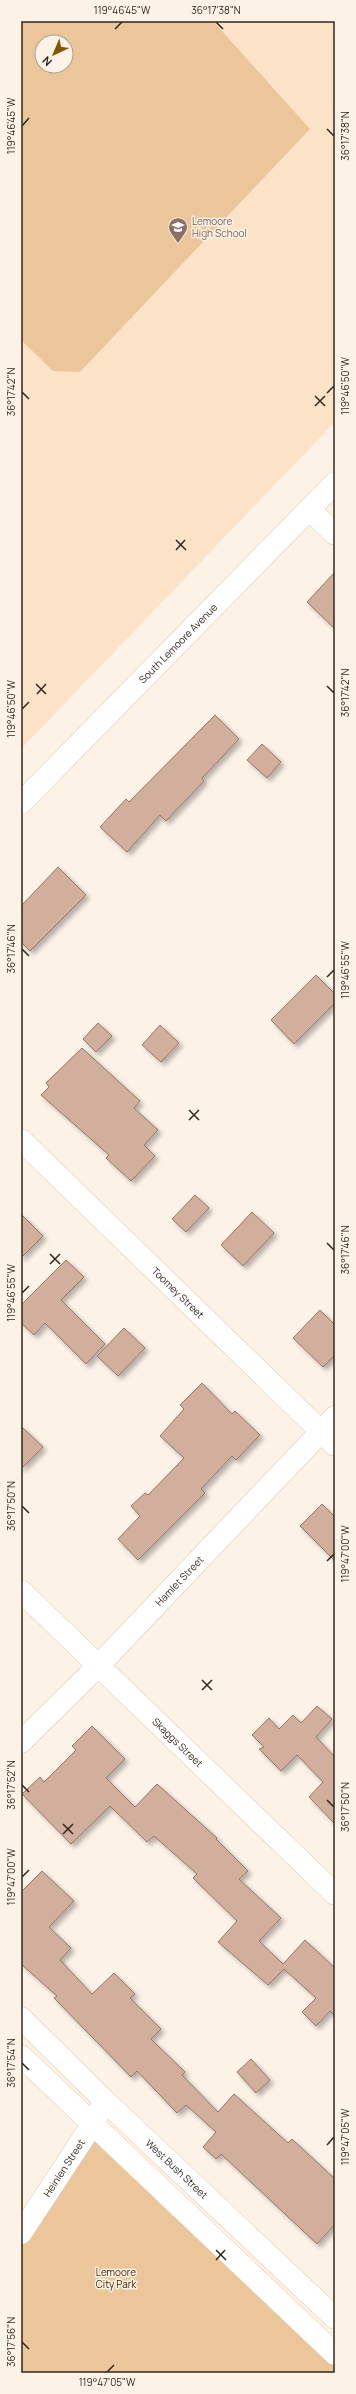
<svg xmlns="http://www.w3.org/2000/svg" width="356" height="2394" font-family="Manrope,sans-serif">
	<defs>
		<filter id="shadow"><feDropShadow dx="3.5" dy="3.5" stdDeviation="2" flood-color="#0004"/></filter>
	</defs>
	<rect width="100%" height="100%" fill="#fcf2e6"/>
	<path fill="#fce3c7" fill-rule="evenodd" d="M21 21H335V422L21 749ZM42 42H66V66H42Z"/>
	<g fill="#ebc69b" fill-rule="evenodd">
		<path d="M21 21H213L310 129 80 372 53 371 21 340ZM42 42H66V66H42Z"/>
		<path d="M92 2125 335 2355V2373H21V2233Z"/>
	</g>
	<g fill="#d1af9c" stroke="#957563" filter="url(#shadow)">
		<path d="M335 572V629L307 602Z"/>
		<path d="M215 715 239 739 202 778 204 781 166 821 160 815 127 852 100 827 126 799 129 802Z"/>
		<path d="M262 744 281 762 267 778 247 760Z"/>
		<path d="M58 867 86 895 30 951 21 942V906Z"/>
		<path d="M316 975 335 994V1003L294 1044 271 1020Z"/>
		<path d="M98 1023 112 1036 96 1052 83 1039Z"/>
		<path d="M160 1025 179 1043 161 1062 142 1045Z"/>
		<path d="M82 1048 140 1101 134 1108 158 1130 144 1145 155 1156 131 1181 106 1158 109 1155 41 1095 49 1087 46 1083Z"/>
		<path d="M195 1195 209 1208 186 1232 172 1219Z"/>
		<path d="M252 1212 274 1233 243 1266 221 1245Z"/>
		<path d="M21 1214 43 1236 21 1258Z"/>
		<path d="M66 1260 84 1277 61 1300 105 1344 86 1364 45 1323 34 1335 21 1323V1305Z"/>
		<path d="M320 1310 335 1325V1355L323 1367 293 1338Z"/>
		<path d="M124 1328 145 1348 118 1376 97 1356Z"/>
		<path d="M202 1383 232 1414 235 1411 260 1435 236 1460 232 1456 201 1489 205 1493 138 1560 118 1539 140 1516 131 1506 145 1493 148 1495 184 1458 160 1436 184 1409 180 1405Z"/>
		<path d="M21 1426 43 1447 21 1469Z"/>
		<path d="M322 1504 335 1517V1561L300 1526Z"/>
		<path d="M317 1706 332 1719 316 1737 335 1757V1824L309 1797 323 1782 297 1755 281 1771 259 1749 264 1747 252 1735 269 1718 279 1729 293 1715 301 1723Z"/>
		<path d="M92 1726 125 1759 106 1778 135 1807 157 1784 217 1838 216 1839 248 1871 239 1879 281 1918 259 1941 283 1964 305 1940 335 1968V2016L330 2011 316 2026 302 2012 316 1998 284 1969 268 1985 218 1942 237 1921 193 1878 197 1874 154 1836 147 1842 110 1806 71 1844 22 1794 40 1777 44 1782 76 1750 72 1746Z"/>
		<path d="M42 1871 74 1901 49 1927 71 1948 60 1960 92 1994 114 1973 135 1994 130 1998 161 2029 151 2039 185 2072 182 2075 218 2112 234 2094 288 2143 292 2139 335 2179V2224L317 2244 221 2154 216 2159 203 2147 216 2132 186 2105 177 2113 137 2071 131 2077 54 1998 57 1996 21 1964V1892Z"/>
		<path d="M251 2059 270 2080 256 2093 237 2072Z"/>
	</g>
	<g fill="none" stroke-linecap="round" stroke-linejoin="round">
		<g stroke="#e0c7ab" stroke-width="23">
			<g id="minor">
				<path d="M309 509 335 534"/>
				<path id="s1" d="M21 1140 335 1445"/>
				<path id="s2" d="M21 1591 335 1894"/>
				<path id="s3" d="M21 1742 98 1666 335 1417"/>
				<path id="s4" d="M21 2233 92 2125 105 2101"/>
			</g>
		</g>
		<g stroke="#e0c7ab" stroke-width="23">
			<g id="secondary">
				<path id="s5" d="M21 803 335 483"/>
				<path id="s6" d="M21 2018 105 2101 335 2318"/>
				<path d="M21 2056 335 2354"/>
			</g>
		</g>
		<use href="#minor" stroke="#fff" stroke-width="22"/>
		<use href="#secondary" stroke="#fff" stroke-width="22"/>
	</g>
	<path fill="none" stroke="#31281d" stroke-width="1.5" d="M216 22 223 29M115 29 122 22M22 126 29 118M327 129 334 136M22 392 29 399M327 393 334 386M315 396 325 406M315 406 325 396M176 540 186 550M176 550 185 540M36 684 46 694M327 686 334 693M37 694 46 684M22 709 29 702M22 949 29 956M327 977 334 970M189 1110 199 1120M189 1120 199 1110M327 1243 334 1250M50 1254 60 1264M50 1264 60 1254M22 1293 29 1286M22 1506 29 1513M327 1561 334 1554M202 1680 212 1690M202 1690 212 1680M22 1785 29 1792M327 1800 334 1807M63 1824 73 1834M63 1834 73 1824M22 1877 29 1870M22 2063 29 2070M327 2145 334 2137M216 2250 226 2260M216 2260 225 2250M22 2342 29 2349M107 2372 114 2365"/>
	<defs>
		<g id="school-pin" transform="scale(1)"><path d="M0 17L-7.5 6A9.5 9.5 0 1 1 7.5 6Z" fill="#8d6e63" stroke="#fcf2e6"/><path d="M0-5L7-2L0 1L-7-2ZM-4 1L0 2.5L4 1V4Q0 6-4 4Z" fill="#fff"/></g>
	</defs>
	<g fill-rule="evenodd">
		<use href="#school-pin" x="178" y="227"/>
	</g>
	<g text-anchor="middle" stroke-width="3" stroke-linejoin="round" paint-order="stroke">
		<g font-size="10" fill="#785e54" stroke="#fcf2e6" text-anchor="start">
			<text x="192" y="225">Lemoore<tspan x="192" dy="12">High School</tspan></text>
		</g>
		<g font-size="10" fill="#31281d" stroke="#fcf2e6">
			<text dy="4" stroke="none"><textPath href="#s5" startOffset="224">South Lemoore Avenue</textPath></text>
			<text dy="4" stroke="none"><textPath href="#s1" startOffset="219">Toomey Street</textPath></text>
			<text dy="4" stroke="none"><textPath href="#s3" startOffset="226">Hamlet Street</textPath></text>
			<text dy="4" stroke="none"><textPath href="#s2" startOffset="218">Skaggs Street</textPath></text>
			<text dy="4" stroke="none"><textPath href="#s4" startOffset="78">Heinlen Street</textPath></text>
			<text dy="4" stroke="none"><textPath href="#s6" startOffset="217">West Bush Street</textPath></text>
		</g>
		<g font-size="10" fill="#3c2606" stroke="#fcf2e6">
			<text x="116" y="2276">Lemoore<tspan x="116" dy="12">City Park</tspan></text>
		</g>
	</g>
	<rect width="356" height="2394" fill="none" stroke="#fcf2e6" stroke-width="44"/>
	<g transform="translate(54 54) rotate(224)"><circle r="19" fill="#fcf2e6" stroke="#aba196"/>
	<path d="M0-3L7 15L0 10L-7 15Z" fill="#895400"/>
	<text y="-6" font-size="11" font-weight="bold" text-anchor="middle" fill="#31281d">N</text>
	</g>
	<rect x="22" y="22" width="312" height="2350" fill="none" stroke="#31281d" stroke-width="1.5"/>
	<g font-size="10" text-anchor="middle" fill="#31281d">
		<text x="122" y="14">119°46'45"W</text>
		<text x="216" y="14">36°17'38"N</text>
		<text transform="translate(11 126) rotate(-90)" y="4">119°46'45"W</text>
		<text transform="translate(345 136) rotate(-90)" y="4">36°17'38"N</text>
		<text transform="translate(345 386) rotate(-90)" y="4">119°46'50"W</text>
		<text transform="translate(11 392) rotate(-90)" y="4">36°17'42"N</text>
		<text transform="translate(345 693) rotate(-90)" y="4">36°17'42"N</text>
		<text transform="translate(11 709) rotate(-90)" y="4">119°46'50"W</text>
		<text transform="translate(11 949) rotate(-90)" y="4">36°17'46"N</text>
		<text transform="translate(345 970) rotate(-90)" y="4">119°46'55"W</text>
		<text transform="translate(345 1250) rotate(-90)" y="4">36°17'46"N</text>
		<text transform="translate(11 1293) rotate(-90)" y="4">119°46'55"W</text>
		<text transform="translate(11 1506) rotate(-90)" y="4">36°17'50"N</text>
		<text transform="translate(345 1554) rotate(-90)" y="4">119°47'00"W</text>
		<text transform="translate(11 1785) rotate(-90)" y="4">36°17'52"N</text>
		<text transform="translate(345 1807) rotate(-90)" y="4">36°17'50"N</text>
		<text transform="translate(11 1877) rotate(-90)" y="4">119°47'00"W</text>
		<text transform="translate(11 2063) rotate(-90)" y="4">36°17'54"N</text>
		<text transform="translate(345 2137) rotate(-90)" y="4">119°47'05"W</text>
		<text transform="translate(11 2342) rotate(-90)" y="4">36°17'56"N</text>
		<text x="107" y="2386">119°47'05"W</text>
	</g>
</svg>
